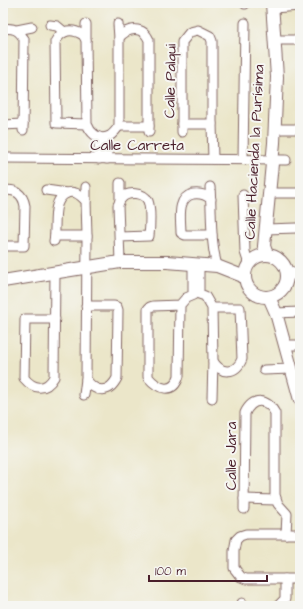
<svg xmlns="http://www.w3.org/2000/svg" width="303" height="609" font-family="'Architects Daughter',sans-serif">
	<rect width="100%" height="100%" fill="#f6f6f2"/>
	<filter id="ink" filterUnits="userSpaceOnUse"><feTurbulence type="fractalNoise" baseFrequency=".025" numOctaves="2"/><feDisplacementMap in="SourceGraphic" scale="8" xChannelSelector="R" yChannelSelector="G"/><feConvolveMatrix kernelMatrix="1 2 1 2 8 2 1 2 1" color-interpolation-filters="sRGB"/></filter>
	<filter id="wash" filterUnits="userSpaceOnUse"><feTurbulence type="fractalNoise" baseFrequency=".012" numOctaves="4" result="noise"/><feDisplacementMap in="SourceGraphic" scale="16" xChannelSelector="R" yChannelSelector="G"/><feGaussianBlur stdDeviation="0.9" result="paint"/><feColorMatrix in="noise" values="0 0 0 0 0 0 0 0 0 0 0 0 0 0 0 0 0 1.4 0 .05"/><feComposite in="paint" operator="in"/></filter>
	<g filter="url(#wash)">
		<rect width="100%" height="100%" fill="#ebe6c9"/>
	</g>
	<g filter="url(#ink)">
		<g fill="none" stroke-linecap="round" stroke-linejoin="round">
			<g stroke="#826562" stroke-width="11">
				<g id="minor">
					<path d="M245 4V3"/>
					<path d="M273 8 300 6"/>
					<path d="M118 24 119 38"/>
					<path d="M50 25 57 26 63 31"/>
					<path d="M3 29C13 27 19 30 24 39L23 130"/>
					<path d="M17 30 32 27"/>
					<path d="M86 40V24"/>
					<path d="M275 40H300"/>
					<path d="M87 124 56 123 55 42C62 29 72 28 83 35L86 40 87 124C90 132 97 140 107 137 112 136 116 130 119 126V38C128 27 143 26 149 40V132"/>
					<path d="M182 124H212"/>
					<path d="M3 125 23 124"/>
					<path d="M119 126H149"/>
					<path d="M275 129H300"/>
					<path d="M182 132V42L190 32 198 30 210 36 212 41V124L213 159"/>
					<path d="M99 137V159"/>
					<path d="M107 138V159"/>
					<path d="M3 158 286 160"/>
					<path d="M243 159 245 23"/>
					<path d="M120 183V199"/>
					<path d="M210 187C212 214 210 240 217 266"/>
					<path d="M46 190 67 193"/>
					<path d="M3 191C15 188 23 194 25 206L24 246H3"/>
					<path d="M269 193H299"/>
					<path d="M243 195 245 252 249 264"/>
					<path d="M211 199C206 195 199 193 193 194 176 198 181 219 181 233L185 235H212"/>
					<path d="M86 201V187"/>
					<path d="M266 229 296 228"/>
					<path d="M55 236H87"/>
					<path d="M120 237 149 236C150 228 151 209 148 201 144 192 127 191 121 199 120 199 119 204 118 205L120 262"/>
					<path d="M54 241C57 227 51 202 65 194 74 189 80 195 86 201L87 236 86 379C95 393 109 394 117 378L118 310 117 307 114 306H86"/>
					<path d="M199 264V294L205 296 212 308 213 361C221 375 236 374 242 359L240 308H212"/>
					<path d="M180 305 153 306 150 307 148 309V377C158 389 173 395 179 376L180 305 186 298 193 295V264"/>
					<path d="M276 313 300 312"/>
					<path d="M55 319H25L24 378C34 390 46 391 54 377L55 273"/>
					<path d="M285 345H300"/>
					<path d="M264 370 291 369"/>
					<path d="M84 395 86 379"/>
					<path d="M212 398 213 361"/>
					<path d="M244 499 276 500"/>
					<path d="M244 509 245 413C253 397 267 398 275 413V495L278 504 287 514 286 534"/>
					<path d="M300 534H246L240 536 236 540 234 551V568L241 577 246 579H300"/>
					<path d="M242 603V606"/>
					<path d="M278 606 285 599V579"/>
				</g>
			</g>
			<g stroke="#826562" stroke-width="14">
				<g id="tertiary">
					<circle cx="266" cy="276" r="21"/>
					<path d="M267 255 264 246 274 143 277 77 272 3"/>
					<path d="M288 273 300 274"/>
					<path d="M3 281 120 262H167L217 266 245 277"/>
					<path d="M269 297 276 313 300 400"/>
				</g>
			</g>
			<use href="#minor" stroke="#fff" stroke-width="9"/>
			<use href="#tertiary" stroke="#fff" stroke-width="12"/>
		</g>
	</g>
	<g text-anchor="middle" stroke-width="4" stroke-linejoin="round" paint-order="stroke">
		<g font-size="15" fill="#4a1f2b" stroke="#f6f6f2">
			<text transform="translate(170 81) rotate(-89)" y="5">Calle Palqui</text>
			<text x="137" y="150">Calle Carreta</text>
			<text transform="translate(254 152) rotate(-87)" y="5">Calle Hacienda la Purísima</text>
			<text transform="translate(231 456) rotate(-90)" y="5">Calle Jara</text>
		</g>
	</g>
	<rect width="303" height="609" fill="none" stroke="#f6f6f2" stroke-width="16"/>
	<path d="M149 575v6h118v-6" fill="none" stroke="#4a1f2b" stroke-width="2"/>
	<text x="155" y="575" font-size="12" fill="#4a1f2b" stroke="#f6f6f2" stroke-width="3" paint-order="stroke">100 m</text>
</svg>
